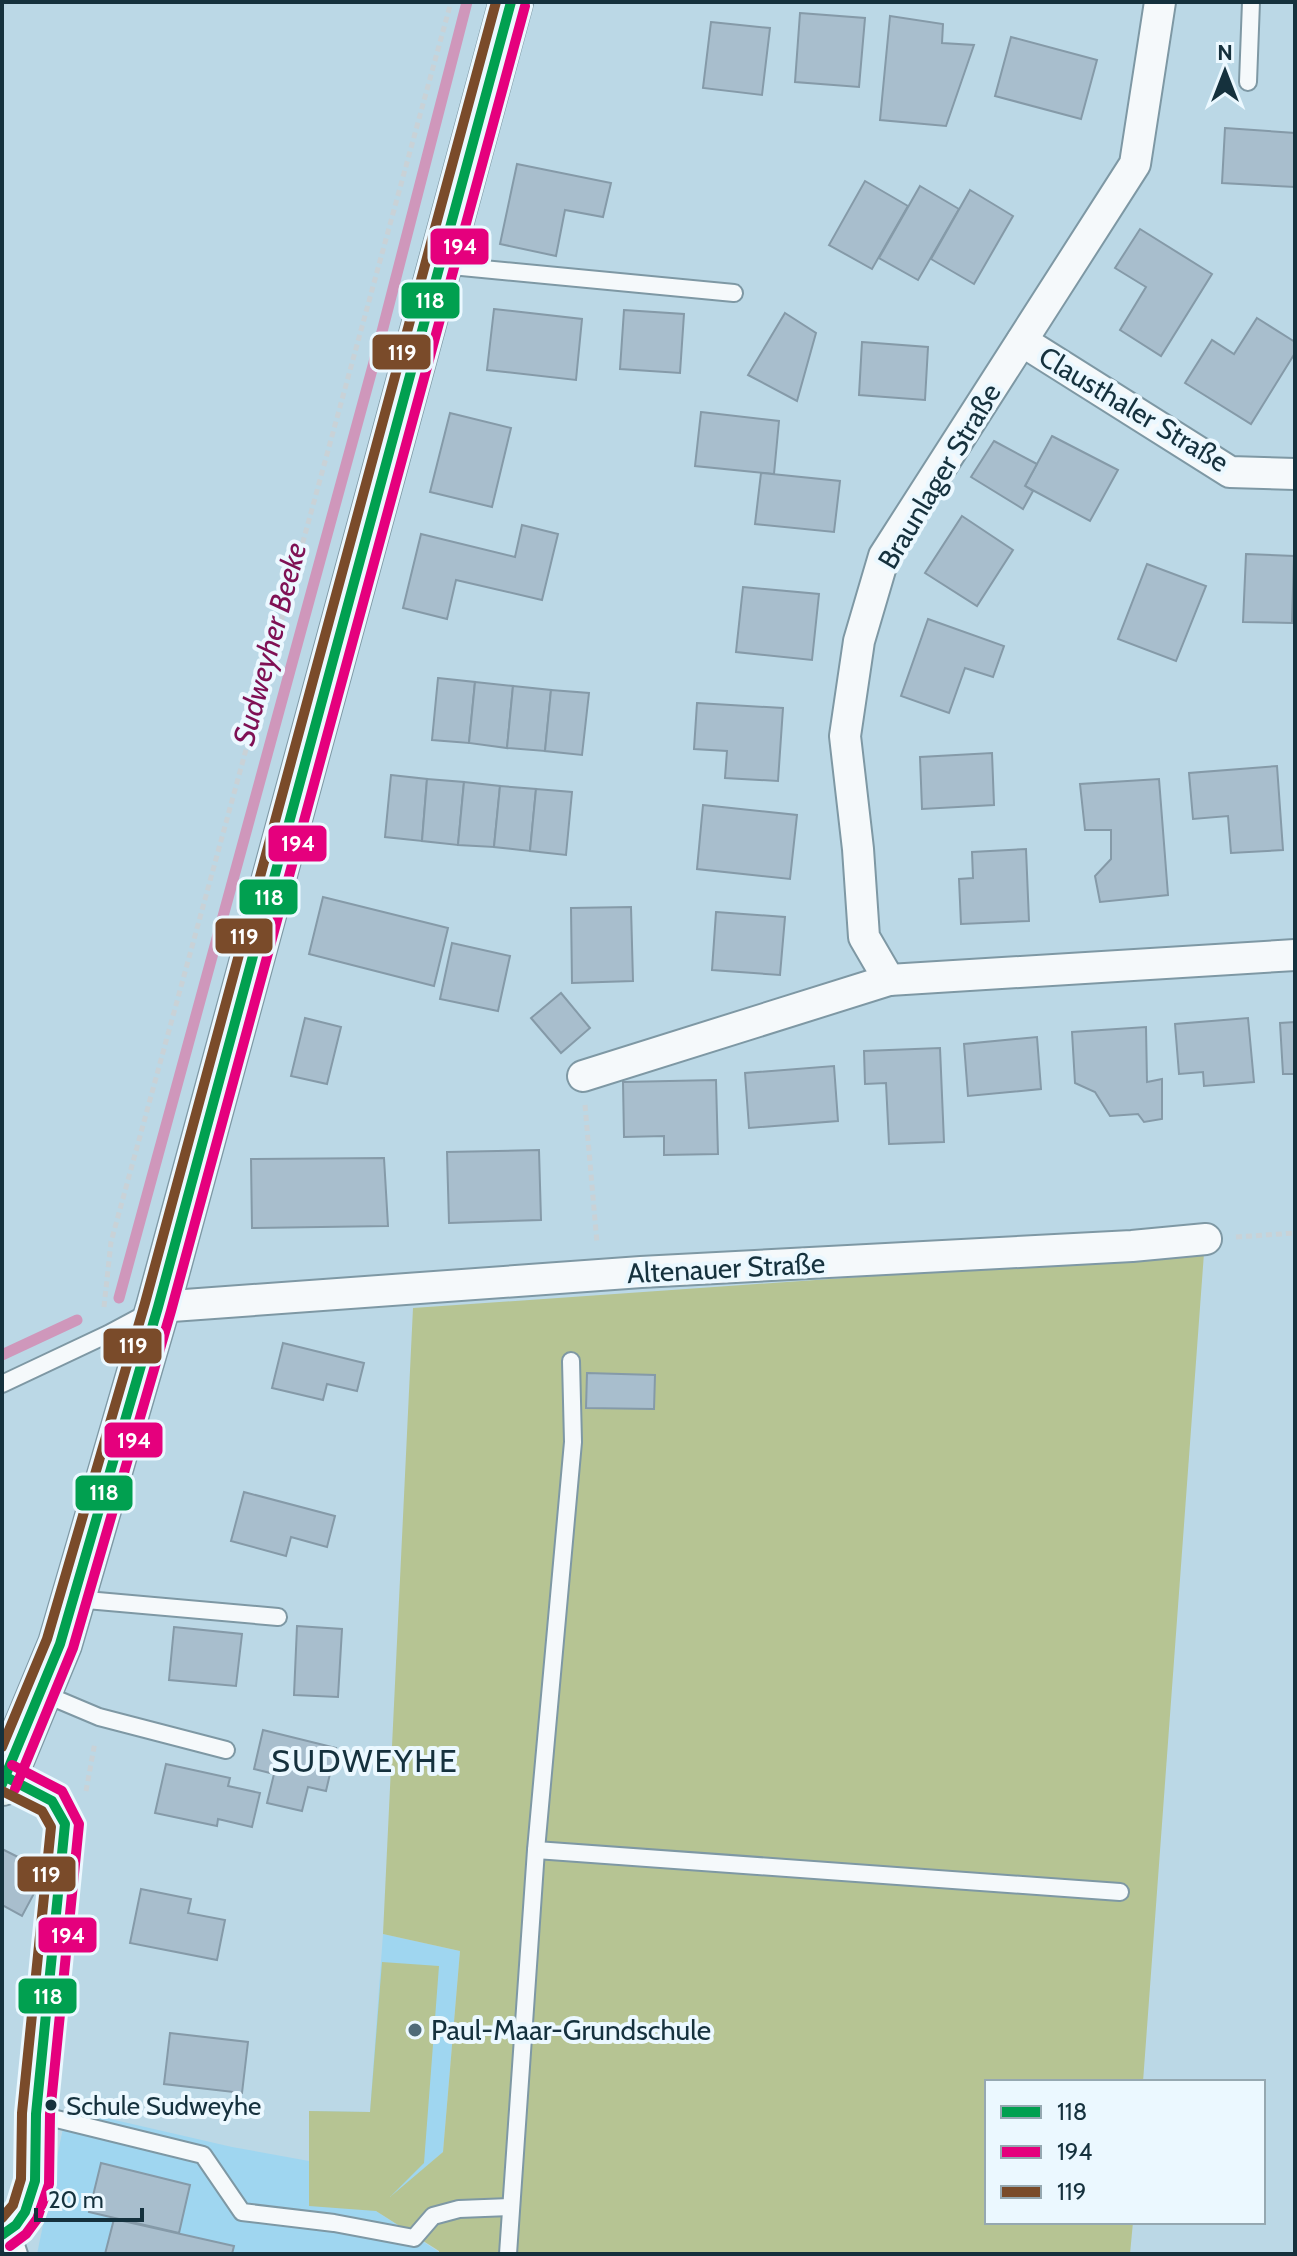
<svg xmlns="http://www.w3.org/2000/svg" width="1297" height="2256" font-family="Cabin,sans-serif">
	<rect width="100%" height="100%" fill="#bbd8e6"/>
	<path fill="#9fd6f0" d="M383 1934 460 1951 443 2152 376 2211 439 2252V2254H37L67 2109 232 2147 309 2161V2111L370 2112Z"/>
	<path fill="#b6c493" d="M1204 1253 1143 2082H987V2222H1133L1130 2254H439V2251L376 2211 309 2206V2111L370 2112 382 1962 439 1966 424 2163 390 2197 443 2152 460 1951 383 1934 413 1308Z"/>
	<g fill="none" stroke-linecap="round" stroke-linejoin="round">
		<g stroke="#cf97bb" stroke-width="11">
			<path d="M119 1298 376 355 467 2"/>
			<path d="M2 1355 77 1320"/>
		</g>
	</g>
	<g fill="#a8becd" stroke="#859aa8" stroke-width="2">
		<path d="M800 13 865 18 859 87 795 82Z"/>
		<path d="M890 16 943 24 942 43 974 45 946 126 880 120Z"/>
		<path d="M711 22 770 28 762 95 703 88Z"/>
		<path d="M1011 37 1097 60 1081 119 995 96Z"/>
		<path d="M1225 128 1295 133V187L1222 183Z"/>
		<path d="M517 164 611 183 603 217 565 210 556 256 500 244Z"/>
		<path d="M865 181 908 206 872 269 829 245Z"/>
		<path d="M920 186 959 209 918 280 879 258Z"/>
		<path d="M970 190 1013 216 974 284 931 259Z"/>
		<path d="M1140 229 1212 274 1161 356 1120 330 1146 287 1115 268Z"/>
		<path d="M494 309 582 319 576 380 487 370Z"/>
		<path d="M624 310 684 314 680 373 620 369Z"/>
		<path d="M785 313 816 333 797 401 748 375Z"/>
		<path d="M1257 318 1295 342V353L1251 424 1185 383 1212 340 1234 354Z"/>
		<path d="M862 342 928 347 925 400 859 395Z"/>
		<path d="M701 412 779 421 774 474 695 466Z"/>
		<path d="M450 413 511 428 492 507 430 492Z"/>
		<path d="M1052 436 1118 470 1090 521 1025 486Z"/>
		<path d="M994 441 1037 464 1025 486 1033 491 1023 509 971 477Z"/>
		<path d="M761 473 840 481 834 532 755 524Z"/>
		<path d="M962 516 1013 550 977 606 925 573Z"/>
		<path d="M522 525 558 534 542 600 456 580 447 619 403 608 421 534 515 557Z"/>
		<path d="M1246 554 1294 556 1292 623 1243 622Z"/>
		<path d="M1147 564 1206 586 1176 661 1118 639Z"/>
		<path d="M743 587 819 594 812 660 736 652Z"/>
		<path d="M928 619 1004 646 993 677 965 668 949 713 901 696Z"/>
		<path d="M438 678 475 682 469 743 432 740Z"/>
		<path d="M475 682 513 686 507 748 469 743Z"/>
		<path d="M513 686 551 690 545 751 507 748Z"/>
		<path d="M551 690 589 693 582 755 545 751Z"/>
		<path d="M697 703 783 708 778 781 725 778 727 751 694 749Z"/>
		<path d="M992 753 994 805 922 809 920 757Z"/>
		<path d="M1277 766 1283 850 1231 853 1228 816 1193 819 1189 773Z"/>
		<path d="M391 775 427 779 422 841 385 837Z"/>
		<path d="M427 779 464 782 458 845 422 841Z"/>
		<path d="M1159 779 1168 895 1100 902 1095 876 1111 859V830H1085L1080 784Z"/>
		<path d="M464 782 500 786 494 847 458 845Z"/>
		<path d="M500 786 536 789 530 851 494 847Z"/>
		<path d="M536 789 572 792 566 855 530 851Z"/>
		<path d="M703 805 797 815 790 879 697 869Z"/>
		<path d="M1026 849 1029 921 961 924 959 879 973 878 972 852Z"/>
		<path d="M323 897 448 928 434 986 309 954Z"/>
		<path d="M631 907 633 981 572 983 571 908Z"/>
		<path d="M716 912 785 917 780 975 712 970Z"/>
		<path d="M452 943 510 956 498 1011 440 999Z"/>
		<path d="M561 993 590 1028 561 1053 531 1018Z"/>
		<path d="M305 1018 341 1027 327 1084 291 1076Z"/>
		<path d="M1248 1018 1254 1082 1204 1086 1203 1072 1179 1074 1175 1024Z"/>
		<path d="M1295 1022V1074H1283L1280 1023Z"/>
		<path d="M1146 1027 1147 1082 1162 1079V1119L1144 1122 1138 1114 1110 1116 1095 1092 1075 1083 1072 1032Z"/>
		<path d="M1037 1037 1041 1089 968 1096 964 1044Z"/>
		<path d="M940 1048 944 1142 889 1144 886 1083 865 1084 864 1051Z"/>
		<path d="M834 1066 838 1121 749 1128 745 1073Z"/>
		<path d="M716 1080 718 1154 664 1155V1136L624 1137 623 1082Z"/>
		<path d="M539 1150 541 1220 449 1223 447 1152Z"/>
		<path d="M384 1158 388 1226 252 1228 251 1159Z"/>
		<path d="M283 1343 364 1363 357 1391 327 1384 323 1400 272 1388Z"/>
		<path d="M587 1373 655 1375 654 1409 586 1408Z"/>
		<path d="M244 1492 335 1516 327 1547 291 1537 286 1556 231 1541Z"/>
		<path d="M297 1626 342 1629 338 1697 294 1695Z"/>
		<path d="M174 1627 242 1634 236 1686 169 1680Z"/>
		<path d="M263 1730 336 1748 326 1791 308 1787 302 1811 267 1803 274 1774 254 1769Z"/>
		<path d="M166 1764 230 1778 228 1786 260 1793 252 1827 218 1819 217 1826 155 1813Z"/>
		<path d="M2 1849 46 1871 22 1916 2 1905Z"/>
		<path d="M141 1889 191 1899 188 1913 225 1920 217 1960 130 1943Z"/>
		<path d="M170 2033 248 2042 242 2093 164 2084Z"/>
		<path d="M101 2163 190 2185 179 2233 89 2212Z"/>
		<path d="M114 2219 234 2246 232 2254H105Z"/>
	</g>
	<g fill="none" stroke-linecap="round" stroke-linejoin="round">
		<g stroke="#7e98a4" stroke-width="20">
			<g id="lane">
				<path d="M1248 82 1251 2"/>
				<path d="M441 265 734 293"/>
				<path d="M2 1384 108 1334 151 1311"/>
				<path d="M75 1599 278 1617"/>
				<path d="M42 1693 99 1717 226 1750"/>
				<path d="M536 1850 1120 1892"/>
				<path d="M36 2114 203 2155 242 2212 334 2223 414 2238 433 2216 459 2209 510 2207"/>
				<path d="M11 2230 19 2254"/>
				<path d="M508 2254 536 1850 573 1442 571 1361"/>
			</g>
		</g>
		<g stroke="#7e98a4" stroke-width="34">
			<g id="street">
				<path d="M1160 2 1135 164 884 556 859 641 845 736 858 849 864 937 889 980 1295 955"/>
				<path d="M1022 341 1230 472 1295 474"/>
				<path d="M583 1076 889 980"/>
				<path d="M158 1307 641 1272 1132 1246 1206 1239"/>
				<path d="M2 2235C44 2212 37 2155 36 2114L65 1824 52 1801 6 1777"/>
			</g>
		</g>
		<g stroke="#7e98a4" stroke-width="46">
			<path id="secondary" d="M2 1784 60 1644 158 1307 511 2"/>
		</g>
		<g stroke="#c9d2d7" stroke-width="5" stroke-dasharray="6 4" stroke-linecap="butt">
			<path d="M585 1105 597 1243"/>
			<path d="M1236 1237 1295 1233"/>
			<path d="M104 1307 111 1242 451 2"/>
			<path d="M86 1791 95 1742"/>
		</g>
		<use href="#lane" stroke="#f5f9fb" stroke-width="16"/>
		<use href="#street" stroke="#f5f9fb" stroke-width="30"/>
		<use href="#secondary" stroke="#e3f0f0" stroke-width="42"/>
		<g stroke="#ebf8ff" stroke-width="16">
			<g id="bus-1">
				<path d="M2 1784 60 1644 158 1307 511 2"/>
				<path d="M2 2235 16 2225 25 2212 35 2181 36 2114 65 1824 52 1801 6 1777"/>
			</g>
		</g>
		<g stroke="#ebf8ff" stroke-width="16">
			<g id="bus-2">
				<path d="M15 1789 73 1648 171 1311 525 6"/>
				<path d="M10 2246 26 2234 37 2219 49 2184 50 2114 79 1824 62 1791 12 1765"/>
			</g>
		</g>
		<g stroke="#ebf8ff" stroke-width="16">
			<g id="bus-3">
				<path d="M2 1747 47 1639 145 1303 496 2"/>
				<path d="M2 1791 42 1811 51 1827 22 2113 21 2179 13 2205 2 2218"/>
			</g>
		</g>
		<use href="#bus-1" stroke="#01a050" stroke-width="10"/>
		<use href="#bus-2" stroke="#e5007d" stroke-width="10"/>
		<use href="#bus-3" stroke="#7a4b2a" stroke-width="10"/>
	</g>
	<circle fill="#4f6b78" stroke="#ebf8ff" stroke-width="3" cx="415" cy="2030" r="8"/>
	<circle fill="#15313d" stroke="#ebf8ff" stroke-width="3" cx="51" cy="2105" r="7"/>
	<g text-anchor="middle" stroke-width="8" stroke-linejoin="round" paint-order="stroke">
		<g font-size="26" fill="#15313d" stroke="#ebf8ff" text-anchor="start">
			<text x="66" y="2115">Schule Sudweyhe</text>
		</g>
		<g font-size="28" fill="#15313d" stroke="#ebf8ff">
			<text transform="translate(1134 409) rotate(31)" y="10">Clausthaler Straße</text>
			<text transform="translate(939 476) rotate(-59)" y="10">Braunlager Straße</text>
			<text transform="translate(726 1268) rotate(-3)" y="10">Altenauer Straße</text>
		</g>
		<g font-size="28" fill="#15313d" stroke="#ebf8ff" text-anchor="start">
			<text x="431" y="2040">Paul-Maar-Grundschule</text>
		</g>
		<g font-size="30" font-style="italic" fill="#7f1054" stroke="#ebf8ff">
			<text transform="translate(270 644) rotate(-75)" y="10">Sudweyher Beeke</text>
		</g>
		<g font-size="32" letter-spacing="2" fill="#15313d" stroke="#ebf8ff">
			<text x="365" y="1772">SUDWEYHE</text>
		</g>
	</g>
	<g stroke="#ebf8ff" stroke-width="3">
		<rect x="429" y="227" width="61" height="39" rx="8" fill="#e5007d"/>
		<rect x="400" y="281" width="61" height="39" rx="8" fill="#01a050"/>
		<rect x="371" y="333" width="61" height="38" rx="8" fill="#7a4b2a"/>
		<rect x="267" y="824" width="61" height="39" rx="8" fill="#e5007d"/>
		<rect x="238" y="878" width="61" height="38" rx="8" fill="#01a050"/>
		<rect x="214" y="917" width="60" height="38" rx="8" fill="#7a4b2a"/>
		<rect x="102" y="1327" width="61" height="38" rx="8" fill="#7a4b2a"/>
		<rect x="103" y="1421" width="61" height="38" rx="8" fill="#e5007d"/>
		<rect x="74" y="1474" width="60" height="38" rx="8" fill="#01a050"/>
		<rect x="16" y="1855" width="61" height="38" rx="8" fill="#7a4b2a"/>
		<rect x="37" y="1916" width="61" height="38" rx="8" fill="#e5007d"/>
		<rect x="17" y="1977" width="61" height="38" rx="8" fill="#01a050"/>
	</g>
	<g font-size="22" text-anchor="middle" font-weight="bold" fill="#fff">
		<text x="460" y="254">194</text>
		<text x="430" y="308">118</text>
		<text x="402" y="360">119</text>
		<text x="298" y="851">194</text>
		<text x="269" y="905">118</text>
		<text x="244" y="944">119</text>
		<text x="133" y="1353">119</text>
		<text x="134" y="1448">194</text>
		<text x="104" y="1500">118</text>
		<text x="46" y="1882">119</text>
		<text x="68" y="1943">194</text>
		<text x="48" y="2004">118</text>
	</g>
	<rect width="1297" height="2256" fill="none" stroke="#15313d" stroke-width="8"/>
	<rect x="985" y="2080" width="280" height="144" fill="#ebf8ff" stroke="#95a8b1" stroke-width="2"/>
	<rect x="1001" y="2106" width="40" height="12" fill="#01a050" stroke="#95a8b1" stroke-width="2"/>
	<text x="1057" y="2120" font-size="24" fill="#15313d">118</text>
	<rect x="1001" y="2146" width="40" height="12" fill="#e5007d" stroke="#95a8b1" stroke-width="2"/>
	<text x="1057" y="2160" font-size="24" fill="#15313d">194</text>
	<rect x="1001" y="2186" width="40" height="12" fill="#7a4b2a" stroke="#95a8b1" stroke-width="2"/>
	<text x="1057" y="2200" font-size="24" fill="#15313d">119</text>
	<g transform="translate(1225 72)" stroke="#ebf8ff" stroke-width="6" paint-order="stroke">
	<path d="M0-6L14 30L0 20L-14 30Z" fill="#15313d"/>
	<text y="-12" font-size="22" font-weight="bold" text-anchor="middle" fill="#15313d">N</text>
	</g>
	<path d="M36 2208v12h106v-12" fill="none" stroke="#15313d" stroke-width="4"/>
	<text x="48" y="2208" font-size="24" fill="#15313d" stroke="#ebf8ff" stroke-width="6" paint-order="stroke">20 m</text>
</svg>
